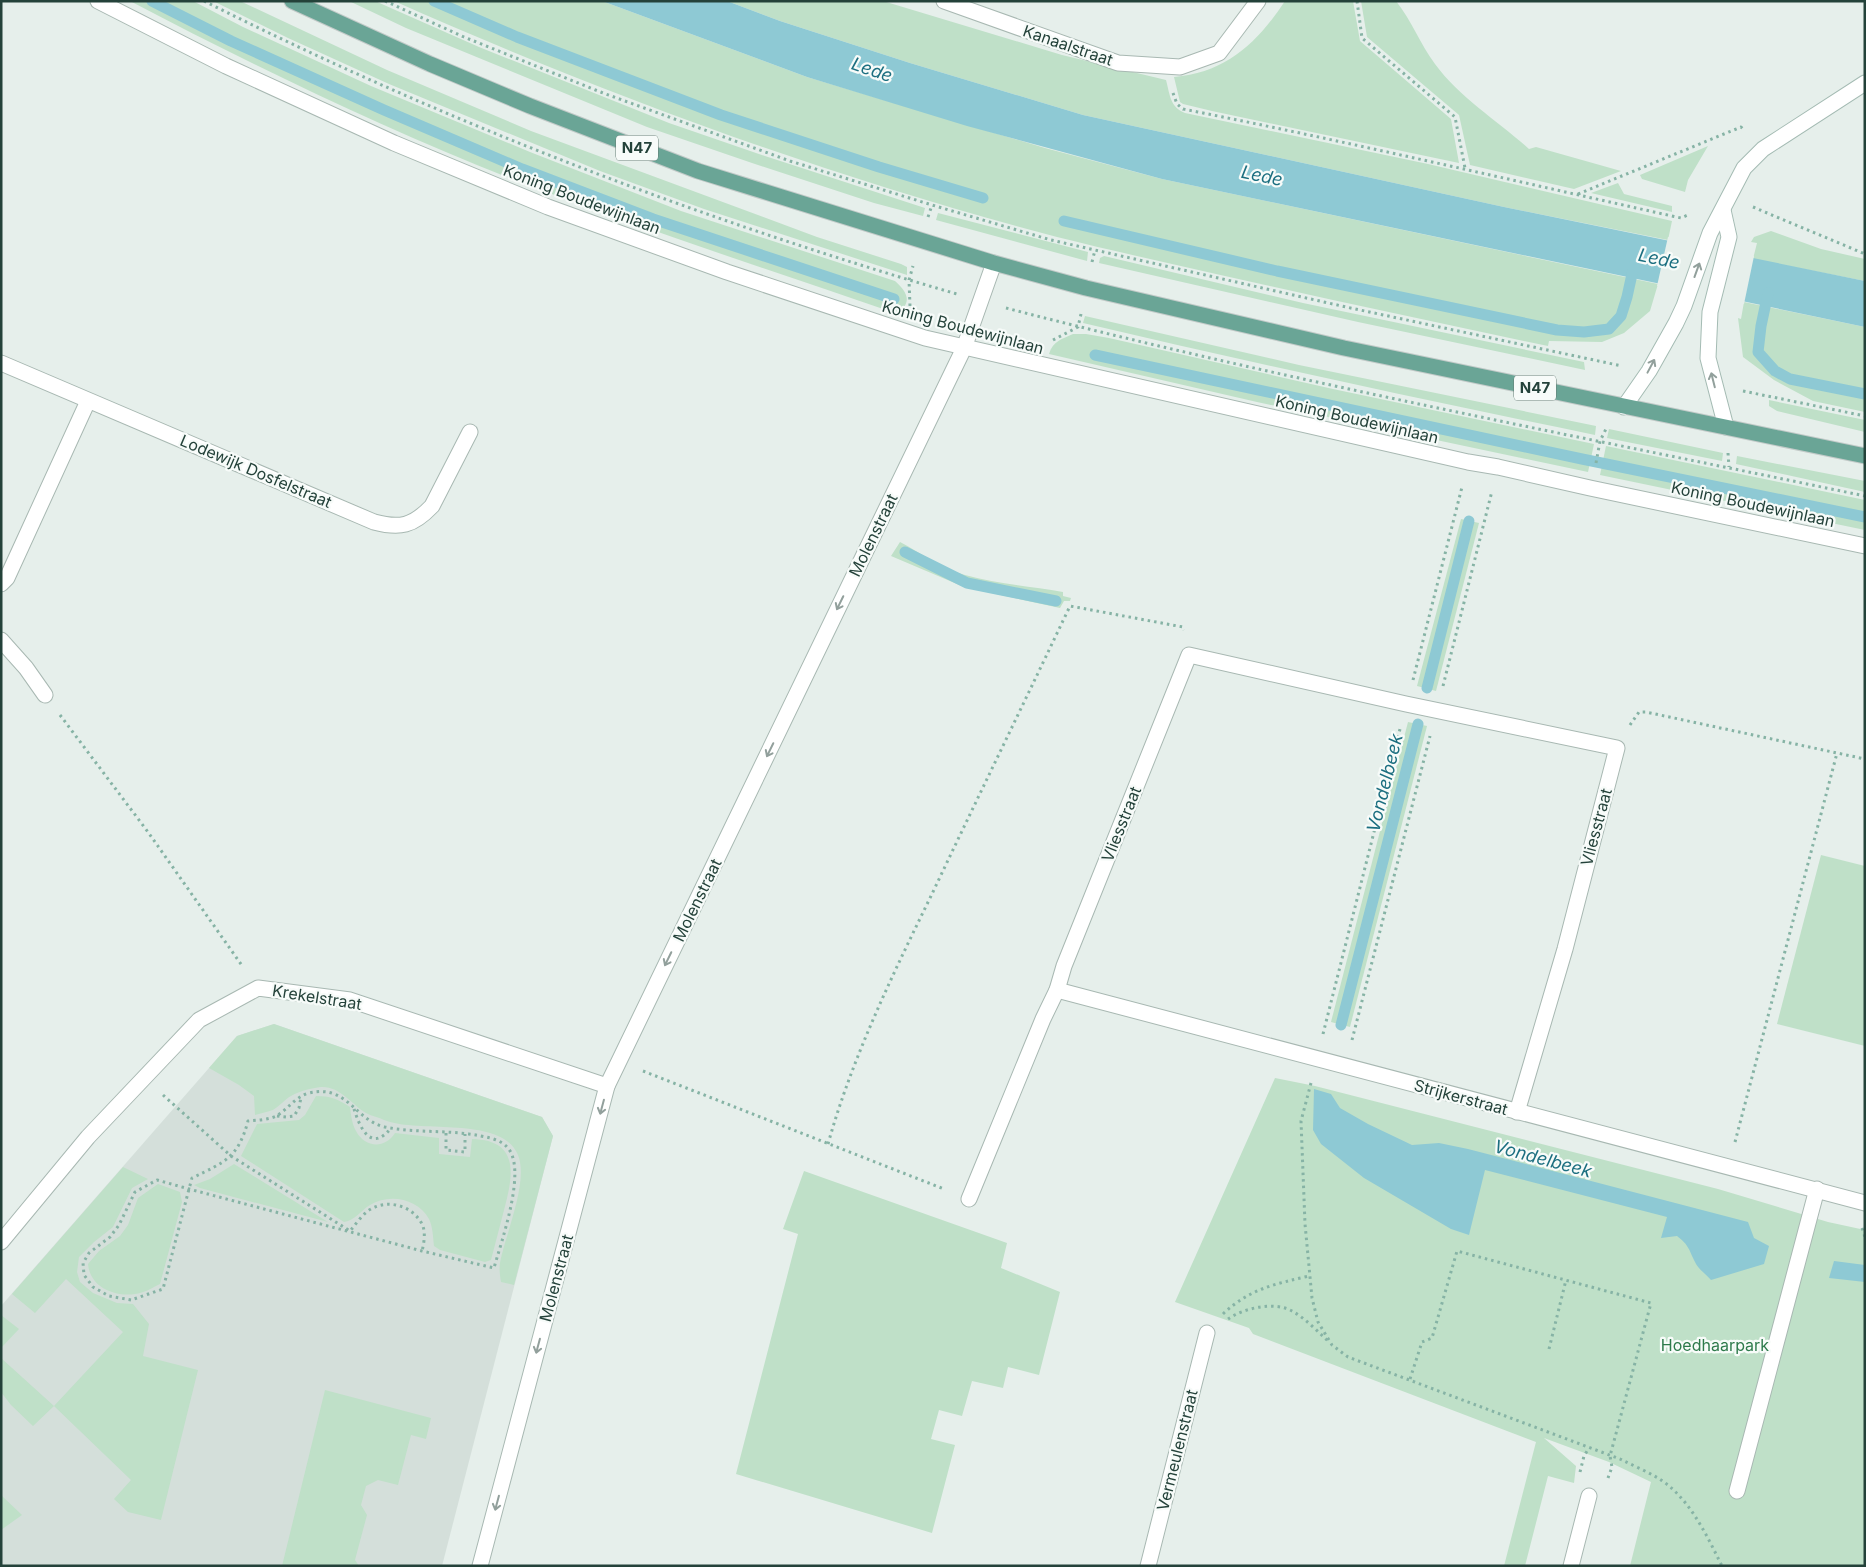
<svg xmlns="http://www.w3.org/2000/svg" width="1866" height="1567" font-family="Inter,sans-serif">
	<rect width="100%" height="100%" fill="#e6efeb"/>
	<path fill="#d4dfda" d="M274 1024 542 1117 553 1136 442 1566H1V1306L237 1036Z"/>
	<g fill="#bfe0c8">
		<path d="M130 1H193L243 27 371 86 530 152 681 211 895 281C906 291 913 301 899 312L886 310C766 269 645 229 525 184 390 132 258 68 130 1Z"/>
		<path d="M213 1H240L387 70 531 131 817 237 901 264 907 267V275L704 209 600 171 389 84 288 38Z"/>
		<path d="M349 1H375L479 47 669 123 768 157 925 208 923 216 874 203 752 163 647 127 406 28Z"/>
		<path d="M394 1H602L807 77 1045 148 1162 179 1658 284 1650 311 1624 333 1602 342 1549 341 1548 346C1437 323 1327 299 1216 274 1163 262 1109 250 1057 237 830 177 608 96 394 1Z"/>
		<path d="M727 1H883L1062 55 1166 80C1170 95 1170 107 1185 113L1428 164 1672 221 1668 240 1504 207 1083 115 910 63 780 21Z"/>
		<path d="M1285 1H1353L1360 41 1451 119 1459 163 1212 111 1183 104 1180 102 1174 77C1226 73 1258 42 1285 1Z"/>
		<path d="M1361 1H1396C1412 21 1420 44 1435 64 1460 98 1498 121 1529 149L1536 147 1621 171 1574 189 1470 165 1459 115 1367 37Z"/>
		<path d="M1708 146 1688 180 1685 192 1642 179 1640 175Z"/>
		<path d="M1618 183 1624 194 1672 206V212L1591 193Z"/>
		<path d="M938 213 1088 252 1087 261 936 220Z"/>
		<path d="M1771 231 1821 249 1865 259V281L1753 259 1757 243 1751 242 1754 237Z"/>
		<path d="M1104 256 1303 303 1584 362 1585 370 1358 322 1099 263 1100 258Z"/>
		<path d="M1744 302 1865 327V412L1813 401 1774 380 1743 357 1738 318 1741 319Z"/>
		<path d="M1085 316 1299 365 1596 426 1595 435C1424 400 1253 363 1083 323Z"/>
		<path d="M1073 334H1086L1109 338 1333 389 1594 444 1588 472 1257 402 1049 354C1053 341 1062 339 1073 334Z"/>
		<path d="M1769 400 1865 420V432L1777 411 1769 406Z"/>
		<path d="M1609 429 1723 453 1722 461 1607 438Z"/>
		<path d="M1606 446 1865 500V530L1600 475Z"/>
		<path d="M1737 456 1865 481V492L1736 464Z"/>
		<path d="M1461 519 1479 523 1436 691 1417 686Z"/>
		<path d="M900 542C921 553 942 569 965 575 997 584 1031 586 1063 592V596L1071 598 1070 601H1064L1060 608 964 587 891 556Z"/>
		<path d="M1408 722 1427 726 1350 1027 1331 1022Z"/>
		<path d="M1821 855 1865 866V1046L1777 1024Z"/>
		<path d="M274 1024 542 1117 553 1136 514 1285 501 1282C500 1276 499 1269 500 1263 505 1235 529 1182 518 1155 502 1115 418 1134 384 1120 378 1117 371 1116 366 1113 351 1104 340 1086 321 1087 312 1088 299 1091 291 1096 285 1099 280 1106 273 1110 268 1112 261 1113 255 1115L254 1096 239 1085 209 1068 237 1036Z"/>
		<path d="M1275 1078 1315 1086 1718 1189 1828 1222 1865 1230V1566H1630L1651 1482 1609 1462 1544 1438 1576 1466 1574 1483 1548 1476 1525 1566H1504L1536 1442 1253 1334 1249 1328 1175 1302Z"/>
		<path d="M316 1096C330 1096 338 1099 350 1107 351 1115 352 1124 356 1131 365 1148 385 1149 395 1133L439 1138V1154L470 1157 472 1139C523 1140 512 1180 503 1214 499 1229 495 1245 491 1260L485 1262 440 1250 434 1246C433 1238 433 1227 429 1219 418 1199 390 1193 370 1205 360 1211 356 1220 344 1222L241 1156 257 1124 299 1120 305 1115Z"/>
		<path d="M234 1164 328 1222 200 1188 194 1185 210 1179Z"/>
		<path d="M123 1167 148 1179 132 1188 113 1227 94 1242 79 1257 77 1272 80 1282 93 1293 117 1303 133 1304 149 1324 143 1356 198 1370 161 1520 128 1512 114 1499 131 1480 54 1406 33 1426 11 1405 1 1392V1358L54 1406 123 1332 66 1279 35 1313 12 1294Z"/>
		<path d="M804 1171 1007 1243 1001 1268 1060 1292 1039 1375 1008 1367 1003 1388 972 1381 962 1416 939 1410 931 1439 955 1445 932 1533 736 1474 798 1234 783 1229Z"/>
		<path d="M158 1184 180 1192 182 1202 160 1284C152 1288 144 1293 135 1294 114 1297 90 1287 88 1264L99 1251 120 1236 128 1225 138 1198Z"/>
		<path d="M1 1315 19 1329 1 1348Z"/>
		<path d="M325 1390 431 1418 426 1439 411 1435 398 1485 378 1480 366 1486 361 1505 367 1515 355 1560 359 1566H282Z"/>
		<path d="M1 1495 22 1515 1 1530Z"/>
	</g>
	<g fill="#8ec9d4">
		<path d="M602 1H727L780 21 910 63 1083 115 1504 207 1865 281V327L1162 179 967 126 807 77Z"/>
		<path d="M1314 1089 1331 1094 1340 1108 1368 1124 1412 1145 1439 1143 1468 1149 1748 1222 1754 1238 1769 1246 1764 1264 1711 1280C1706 1274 1698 1269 1695 1262 1689 1250 1689 1245 1677 1236L1661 1238 1667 1217 1485 1170 1469 1235 1451 1229 1364 1178 1321 1144 1313 1130Z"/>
		<path d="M1834 1261 1865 1265V1282L1829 1278Z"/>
	</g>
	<path fill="#e6efeb" d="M1668 237 1754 256 1744 304 1657 286Z"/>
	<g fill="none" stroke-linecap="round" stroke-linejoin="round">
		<g stroke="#8ec9d4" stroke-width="11">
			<path d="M152 1 231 41 384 110 522 169 653 219 894 299"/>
			<path d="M434 1 517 37 721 115 879 167 983 198"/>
			<path d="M1064 221 1277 271 1557 330 1584 332 1609 329 1621 316 1627 297 1634 265"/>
			<path d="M1768 293 1761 326 1758 352 1775 371 1790 379 1865 394"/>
			<path d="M1095 355 1582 459 1865 517"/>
			<path d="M905 552 967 583 1056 601"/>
			<path d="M1427 688 1469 521"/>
			<path d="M1341 1025 1418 724"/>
		</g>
		<g stroke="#a8b8b2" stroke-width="17">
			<path id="lane" d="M1737 1491 1817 1189"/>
		</g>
		<g stroke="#a8b8b2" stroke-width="17">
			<g id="street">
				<path d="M98 1 226 66 394 143 548 207 727 272 925 338 1468 462 1498 467 1590 488 1865 546"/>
				<path d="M944 1 1118 63 1180 67 1219 53 1258 1"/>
				<path d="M1 363 374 522C400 529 413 526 432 506L470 432"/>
				<path d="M1 584 7 578 88 401"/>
				<path d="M1 640 26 668 45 695"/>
				<path d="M1057 990 1865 1203"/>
				<path d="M969 1199 1043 1019 1057 990 1064 966 1189 655 1406 704 1617 748 1565 949 1517 1112"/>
				<path d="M1 1242 88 1137 199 1020 258 988 350 1000 607 1086"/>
				<path d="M480 1566 607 1086 964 348 994 263"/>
				<path d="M1148 1566 1207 1333"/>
				<path d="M1571 1566 1589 1496"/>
			</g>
		</g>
		<g stroke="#a4bbb3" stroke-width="17">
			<g id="secondary">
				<path d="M1723 210 1729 237 1710 312 1708 358 1726 427"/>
				<path d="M1624 407 1649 371 1676 323 1684 306 1710 233 1744 168 1763 149 1865 83"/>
			</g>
		</g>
		<g stroke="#c2cac8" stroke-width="17">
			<path id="primary" d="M292 1 430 64 530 106 698 171 994 263 1086 288 1344 348 1865 456"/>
		</g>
		<g stroke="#86b3a5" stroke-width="3" stroke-dasharray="2.5 4" stroke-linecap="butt">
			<path d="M204 1C445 122 698 219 957 294"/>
			<path d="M385 1 464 37 603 93 790 161 932 205 1051 240 1346 307 1622 366"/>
			<path d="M1357 1 1362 38 1455 117 1465 168"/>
			<path d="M1173 93 1177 104 1183 109C1350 142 1515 181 1681 218L1690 214"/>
			<path d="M1578 194 1741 127 1744 130"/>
			<path d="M1753 207 1865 254"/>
			<path d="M928 217 932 205"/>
			<path d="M1092 262 1095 250"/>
			<path d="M910 306 909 280 913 266"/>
			<path d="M1006 308C1290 382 1578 436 1865 496"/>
			<path d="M1053 340 1078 327 1081 314"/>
			<path d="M1743 391 1865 416"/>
			<path d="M1728 453 1729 467"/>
			<path d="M1596 463 1600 441 1606 429"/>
			<path d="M1413 680 1462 487"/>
			<path d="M1443 686 1492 491"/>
			<path d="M60 715 148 832 243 967"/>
			<path d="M1630 725 1639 712H1646L1865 759"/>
			<path d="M1323 1034 1400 729"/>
			<path d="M1352 1040 1430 736"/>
			<path d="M643 1071 944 1189"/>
			<path d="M1311 1083 1301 1121 1305 1224 1312 1298 1318 1322 1332 1345 1348 1357 1620 1459C1632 1465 1646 1471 1658 1478 1689 1497 1706 1534 1722 1566"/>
			<path d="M163 1095 231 1156 350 1231C357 1223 364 1211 375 1207 392 1200 413 1207 422 1224 426 1232 424 1243 422 1251"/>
			<path d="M354 1109C360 1128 371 1153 391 1128"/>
			<path d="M277 1116 286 1117 294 1116 299 1108 301 1097"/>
			<path d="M446 1133V1150L465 1152V1134"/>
			<path d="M1735 1142 1837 753"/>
			<path d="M828 1144C852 1058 892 976 931 896 977 799 1024 703 1070 606L1183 627 1184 630"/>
			<path d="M1862 1228 1865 1237"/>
			<path d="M131 1300 109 1296 93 1287 84 1275 83 1263 89 1253 110 1237 119 1225 135 1192 157 1180 189 1189 422 1251 494 1268C501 1242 528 1168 507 1147 500 1139 486 1137 476 1135 446 1130 415 1133 385 1127 354 1120 348 1084 309 1093 295 1097 289 1108 278 1115 270 1120 257 1120 248 1121 238 1158 225 1162 192 1178L189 1189 163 1289 131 1300"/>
			<path d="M1223 1314C1249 1289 1275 1284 1309 1276"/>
			<path d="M1228 1319C1244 1308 1274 1301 1292 1311 1305 1318 1317 1331 1328 1341"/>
			<path d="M1549 1349 1566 1280"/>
			<path d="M1410 1379 1422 1342 1432 1338 1457 1251 1651 1303 1610 1456 1612 1467 1608 1478"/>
			<path d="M1580 1472 1584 1456 1589 1448"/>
		</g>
		<use href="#lane" stroke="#fff" stroke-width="15"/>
		<use href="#street" stroke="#fff" stroke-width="15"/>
		<use href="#secondary" stroke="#fff" stroke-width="15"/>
		<use href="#primary" stroke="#6aa596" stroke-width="15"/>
	</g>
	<defs><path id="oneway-shaft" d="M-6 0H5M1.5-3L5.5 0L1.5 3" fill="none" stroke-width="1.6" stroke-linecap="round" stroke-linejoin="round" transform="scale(1.25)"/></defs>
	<g stroke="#92a09c">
		<use href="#oneway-shaft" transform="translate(1697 270) rotate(-70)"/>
		<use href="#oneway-shaft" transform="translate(1651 366) rotate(-62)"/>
		<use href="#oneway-shaft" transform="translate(1713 380) rotate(-104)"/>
		<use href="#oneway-shaft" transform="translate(840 603) rotate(116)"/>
		<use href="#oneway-shaft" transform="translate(770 750) rotate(116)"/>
		<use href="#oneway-shaft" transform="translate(668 959) rotate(116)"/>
		<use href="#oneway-shaft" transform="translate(602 1107) rotate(105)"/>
		<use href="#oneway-shaft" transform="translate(538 1346) rotate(105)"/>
		<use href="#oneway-shaft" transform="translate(497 1503) rotate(105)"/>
	</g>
	<g text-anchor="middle" stroke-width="4.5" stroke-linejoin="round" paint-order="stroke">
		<g fill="#f7fbf9" stroke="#637a73" stroke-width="1">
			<rect x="616" y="135.5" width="42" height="25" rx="4"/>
			<rect x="1514" y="375.5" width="42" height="25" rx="4"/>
		</g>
		<g font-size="15" font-weight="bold" fill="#24423a">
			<text x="637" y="153">N47</text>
			<text x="1535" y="393">N47</text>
		</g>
		<g font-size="16" fill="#24423a" stroke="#f7fbf9">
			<text transform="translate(1068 45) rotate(19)" y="6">Kanaalstraat</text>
			<text transform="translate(582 199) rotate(21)" y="6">Koning Boudewijnlaan</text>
			<text transform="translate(963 327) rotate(15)" y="6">Koning Boudewijnlaan</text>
			<text transform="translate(1357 419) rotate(13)" y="6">Koning Boudewijnlaan</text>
			<text transform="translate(256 471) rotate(23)" y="6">Lodewijk Dosfelstraat</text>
			<text transform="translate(1753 504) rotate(12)" y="6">Koning Boudewijnlaan</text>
			<text transform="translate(873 535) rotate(-64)" y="6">Molenstraat</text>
			<text transform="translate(1121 824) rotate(-68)" y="6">Vliesstraat</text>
			<text transform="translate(1596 827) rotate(-75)" y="6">Vliesstraat</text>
			<text transform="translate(697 900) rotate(-64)" y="6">Molenstraat</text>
			<text transform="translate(317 997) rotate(9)" y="6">Krekelstraat</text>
			<text transform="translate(1461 1097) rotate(15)" y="6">Strijkerstraat</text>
			<text transform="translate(556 1278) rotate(-75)" y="6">Molenstraat</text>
			<text transform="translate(1177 1450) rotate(-76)" y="6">Vermeulenstraat</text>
		</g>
		<g font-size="16" fill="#2d7a4b" stroke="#f7fbf9">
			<text x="1715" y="1351">Hoedhaarpark</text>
		</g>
		<g font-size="18" font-style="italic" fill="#1c6f80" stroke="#f7fbf9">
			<text transform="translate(872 70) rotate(19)" y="6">Lede</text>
			<text transform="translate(1262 176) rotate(12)" y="6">Lede</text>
			<text transform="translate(1659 259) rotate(12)" y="6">Lede</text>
			<text transform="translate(1385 783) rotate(-76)" y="6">Vondelbeek</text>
			<text transform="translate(1543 1159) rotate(15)" y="6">Vondelbeek</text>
		</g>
	</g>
	<rect width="1866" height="1567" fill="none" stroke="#24423a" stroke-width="5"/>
</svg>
